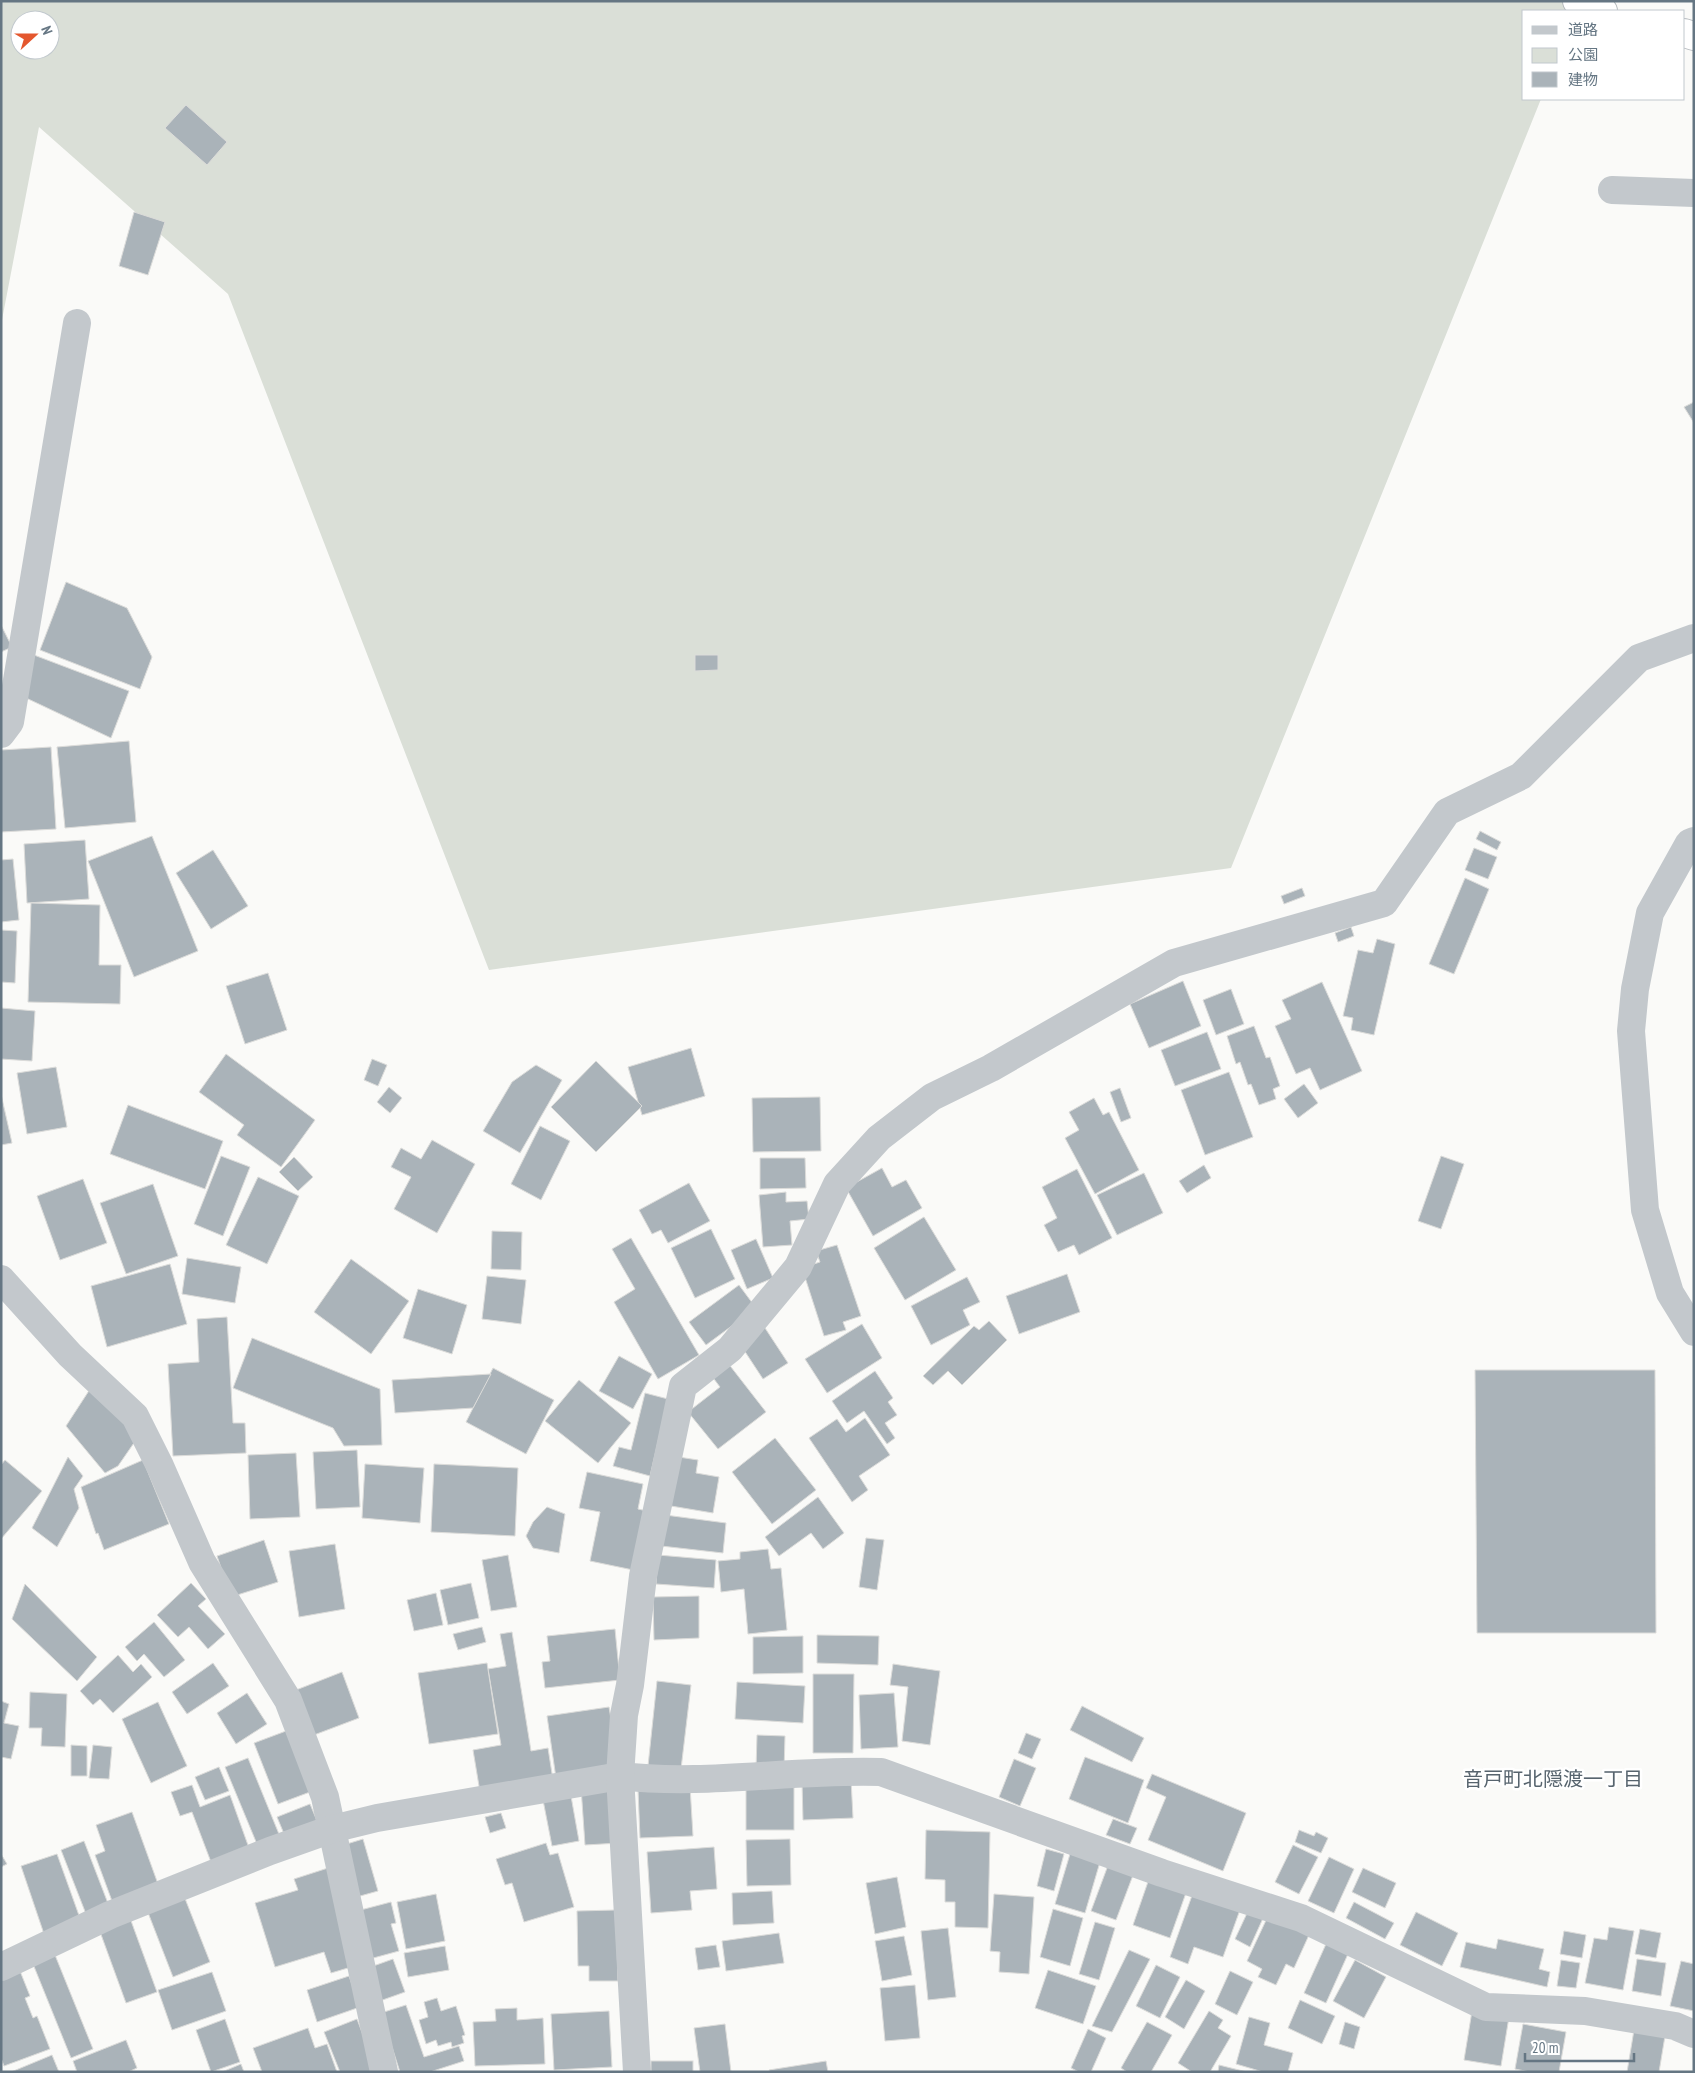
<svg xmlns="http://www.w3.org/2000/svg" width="1695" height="2073" font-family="'PT Sans Narrow','Noto Sans JP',sans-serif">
	<rect width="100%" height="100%" fill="#fafaf8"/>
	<path fill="#dadfd7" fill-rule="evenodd" d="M1 1H1581L1577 11H1524V99H1541L1231 868 489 970 228 294 39 127 1 325ZM20 20H50V50H20Z"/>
	<g fill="#aab3b9" stroke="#dcdcda">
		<path d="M186 105 227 142 207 165 165 128Z"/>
		<path d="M134 212 165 222 148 275 119 266Z"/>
		<path d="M1694 402V423L1684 407Z"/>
		<path d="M66 582 127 608 152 657 140 689 40 650Z"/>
		<path d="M1 625 12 647 1 652Z"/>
		<path d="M34 655 129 691 111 738 24 697Z"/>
		<path d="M695 655H718V670L695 671Z"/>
		<path d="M129 741 136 822 65 828 57 747Z"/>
		<path d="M51 747 56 829 1 832V750Z"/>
		<path d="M1480 831 1501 842 1497 850 1476 839Z"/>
		<path d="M152 836 198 951 134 977 88 861Z"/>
		<path d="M85 840 89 899 27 903 24 844Z"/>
		<path d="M1474 848 1497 857 1488 879 1465 870Z"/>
		<path d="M213 850 248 906 211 929 176 873Z"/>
		<path d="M13 859 19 920 1 922V860Z"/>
		<path d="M1465 878 1489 889 1454 974 1429 964Z"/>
		<path d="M1302 888 1305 896 1284 904 1281 896Z"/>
		<path d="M31 903 100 905 99 965H121L120 1004 28 1002Z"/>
		<path d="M1351 927 1354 936 1338 942 1335 933Z"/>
		<path d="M1 930 17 931 15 983 1 982Z"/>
		<path d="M1377 939 1395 944 1374 1035 1351 1030 1353 1018 1343 1016 1358 950 1373 953Z"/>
		<path d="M268 973 287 1030 245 1044 226 986Z"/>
		<path d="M1183 981 1201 1026 1149 1048 1130 1004Z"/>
		<path d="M1322 982 1362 1071 1320 1090 1310 1068 1296 1074 1275 1026 1291 1019 1282 1000Z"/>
		<path d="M1231 989 1244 1024 1216 1035 1203 1000Z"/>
		<path d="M1 1008 35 1011 32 1061 1 1059Z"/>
		<path d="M1254 1026 1266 1058 1270 1057 1280 1086 1273 1089 1276 1099 1259 1105 1251 1084 1248 1085 1240 1062 1236 1064 1227 1036Z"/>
		<path d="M1207 1032 1221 1069 1175 1086 1161 1050Z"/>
		<path d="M691 1048 705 1096 642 1115 628 1067Z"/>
		<path d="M226 1054 315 1120 281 1167 237 1135 244 1125 199 1092Z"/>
		<path d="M372 1059 387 1065 378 1086 364 1080Z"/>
		<path d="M596 1061 642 1106 596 1152 551 1107Z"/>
		<path d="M536 1065 562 1080 520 1153 483 1131 512 1082Z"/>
		<path d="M56 1067 67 1127 27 1134 17 1073Z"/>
		<path d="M1229 1072 1253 1137 1205 1155 1181 1090Z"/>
		<path d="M1304 1084 1318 1103 1298 1118 1284 1099Z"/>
		<path d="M389 1087 402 1098 390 1113 377 1102Z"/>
		<path d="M1120 1088 1131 1118 1121 1122 1110 1092Z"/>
		<path d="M1 1094 12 1143 1 1145Z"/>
		<path d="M820 1097 821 1151 753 1152 752 1098Z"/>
		<path d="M1094 1098 1103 1115 1109 1112 1139 1170 1095 1194 1065 1138 1079 1130 1069 1112Z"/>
		<path d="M128 1105 223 1141 205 1189 110 1154Z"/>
		<path d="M540 1126 570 1141 541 1200 511 1184Z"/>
		<path d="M432 1140 475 1164 437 1233 394 1209 411 1177 391 1167 401 1148 421 1159Z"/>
		<path d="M221 1156 250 1167 223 1236 194 1224Z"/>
		<path d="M1441 1156 1464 1164 1441 1229 1418 1221Z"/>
		<path d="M294 1157 313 1177 298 1191 279 1172Z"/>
		<path d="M760 1158H805L806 1188 760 1189Z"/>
		<path d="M1204 1165 1211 1178 1187 1193 1179 1181Z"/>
		<path d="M882 1168 892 1187 906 1180 922 1208 873 1236 846 1188Z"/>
		<path d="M1077 1169 1112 1238 1079 1255 1074 1245 1058 1252 1044 1225 1057 1218 1042 1187Z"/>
		<path d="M1144 1173 1163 1213 1117 1235 1097 1195Z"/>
		<path d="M258 1177 299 1196 267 1264 226 1245Z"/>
		<path d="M83 1179 107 1243 60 1260 37 1196Z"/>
		<path d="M689 1183 710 1221 668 1243 661 1230 652 1234 639 1210Z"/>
		<path d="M153 1184 178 1256 126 1274 100 1203Z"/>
		<path d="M786 1192V1202L807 1201 809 1219 790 1221 792 1245 763 1247 759 1195Z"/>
		<path d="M924 1217 956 1270 905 1300 874 1248Z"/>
		<path d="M711 1229 735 1279 695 1298 671 1248Z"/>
		<path d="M492 1231 522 1232 521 1270 491 1269Z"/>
		<path d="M631 1238 699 1355 658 1379 614 1302 635 1289 612 1249Z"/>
		<path d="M756 1239 773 1278 747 1289 731 1250Z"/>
		<path d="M837 1245 861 1316 843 1322 846 1330 824 1336 802 1268 820 1262 816 1251Z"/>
		<path d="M187 1258 241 1267 235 1303 182 1294Z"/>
		<path d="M351 1259 409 1301 371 1354 314 1312Z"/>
		<path d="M170 1264 187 1324 107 1347 91 1286Z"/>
		<path d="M1067 1274 1080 1312 1019 1334 1006 1296Z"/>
		<path d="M487 1276 526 1280 521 1324 482 1319Z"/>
		<path d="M967 1277 980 1302 963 1310 970 1325 931 1345 911 1306Z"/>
		<path d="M739 1285 756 1308 706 1345 689 1322Z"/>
		<path d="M418 1289 467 1305 452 1354 403 1338Z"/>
		<path d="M227 1317 233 1423H245L246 1453 173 1456 168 1364 199 1362 197 1319Z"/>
		<path d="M989 1321 1007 1340 962 1385 948 1371 933 1385 923 1376 974 1326 979 1330Z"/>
		<path d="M862 1324 882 1358 827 1393 805 1359Z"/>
		<path d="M765 1328 788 1363 763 1379 740 1344Z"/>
		<path d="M252 1338 380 1389 382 1445 344 1446 333 1428 233 1388Z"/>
		<path d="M619 1356 652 1374 633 1409 599 1391Z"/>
		<path d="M724 1358 766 1412 718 1449 688 1412 720 1387 708 1371Z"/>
		<path d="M493 1368 554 1400 526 1454 466 1422Z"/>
		<path d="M1475 1370H1655L1656 1633H1477Z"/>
		<path d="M875 1371 893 1398 888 1402 897 1415 885 1423 895 1438 887 1444 864 1411 847 1423 832 1401Z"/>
		<path d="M491 1374 473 1408 395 1413 392 1380Z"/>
		<path d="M579 1380 631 1423 598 1463 545 1421Z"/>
		<path d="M94 1383 138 1437 118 1466 105 1473 66 1426Z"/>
		<path d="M645 1393 668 1399 650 1476 613 1466 619 1447 631 1450Z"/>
		<path d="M865 1418 890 1455 859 1476 868 1490 852 1502 809 1438 837 1419 846 1432Z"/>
		<path d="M775 1438 816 1490 772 1524 732 1472Z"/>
		<path d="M357 1450 360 1507 316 1509 313 1452Z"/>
		<path d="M296 1453 300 1517 250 1519 248 1455Z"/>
		<path d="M672 1456 698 1460 696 1473 719 1477 713 1513 665 1505Z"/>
		<path d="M68 1457 83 1476 74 1489 79 1508 57 1547 32 1528Z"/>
		<path d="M5 1460 42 1491 1 1539V1465Z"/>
		<path d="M143 1460 169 1524 104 1550 98 1533 96 1534 81 1487Z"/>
		<path d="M365 1464 424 1468 420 1523 362 1518Z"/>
		<path d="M434 1464 518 1468 515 1536 431 1532Z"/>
		<path d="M587 1472 643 1484 638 1509 651 1512 638 1571 590 1561 600 1512 579 1508Z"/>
		<path d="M818 1497 844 1533 823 1549 811 1533 779 1556 765 1537Z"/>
		<path d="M547 1507 565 1514 559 1553 533 1548 526 1536 533 1522Z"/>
		<path d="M665 1515 726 1523 723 1553 661 1546Z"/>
		<path d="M866 1538 884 1540 877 1590 859 1587Z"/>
		<path d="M264 1540 278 1582 231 1597 217 1556Z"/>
		<path d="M335 1544 345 1609 299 1617 289 1551Z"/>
		<path d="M768 1549 771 1569 781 1568 787 1630 748 1634 744 1589 721 1592 718 1561 740 1559V1552Z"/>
		<path d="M508 1555 517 1607 491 1611 482 1560Z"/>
		<path d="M658 1555 716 1560 714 1588 656 1584Z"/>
		<path d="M191 1583 206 1599 198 1606 225 1634 208 1649 189 1627 178 1637 157 1615Z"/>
		<path d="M471 1583 479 1618 448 1625 440 1590Z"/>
		<path d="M25 1584 97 1657 77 1681 12 1619Z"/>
		<path d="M436 1593 443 1625 414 1631 407 1600Z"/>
		<path d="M699 1596V1638L654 1640 653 1597Z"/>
		<path d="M154 1622 185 1660 164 1677 144 1654 137 1661 125 1647Z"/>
		<path d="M482 1627 486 1642 458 1650 453 1634Z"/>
		<path d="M615 1629 620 1680 545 1688 542 1662 550 1661 547 1636Z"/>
		<path d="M512 1632 531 1751 548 1748 553 1780 480 1792 473 1750 501 1745 488 1669 506 1666 500 1634Z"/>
		<path d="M817 1635 879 1636 878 1665 817 1663Z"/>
		<path d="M803 1636V1673L753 1674V1637Z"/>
		<path d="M118 1655 133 1672 141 1664 152 1677 113 1713 100 1699 93 1705 80 1691Z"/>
		<path d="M213 1663 229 1686 187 1714 172 1692Z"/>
		<path d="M487 1663 498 1734 429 1744 418 1673Z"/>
		<path d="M893 1664 940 1671 930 1745 902 1741 908 1687 890 1685Z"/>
		<path d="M342 1672 359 1718 314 1735 296 1690Z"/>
		<path d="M813 1674H854L853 1753H813Z"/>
		<path d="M657 1681 691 1685 681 1769 648 1766Z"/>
		<path d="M737 1682 805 1686 803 1723 735 1719Z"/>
		<path d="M30 1692 67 1694 65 1747 41 1746 42 1728H29Z"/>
		<path d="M247 1693 267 1724 236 1744 217 1713Z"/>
		<path d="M894 1693 898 1747 861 1749 859 1695Z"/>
		<path d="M1 1701 9 1704 4 1723 19 1726 11 1759 1 1757Z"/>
		<path d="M158 1702 187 1766 151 1783 122 1719Z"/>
		<path d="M1082 1706 1144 1738 1132 1762 1070 1730Z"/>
		<path d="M609 1707 619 1768 556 1778 547 1716Z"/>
		<path d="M286 1731 310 1792 278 1804 254 1743Z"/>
		<path d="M1026 1733 1041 1739 1032 1759 1018 1753Z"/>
		<path d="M757 1735 785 1736 784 1771 756 1770Z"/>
		<path d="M71 1745 87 1746V1776H71Z"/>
		<path d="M93 1745 112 1747 109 1779 89 1778Z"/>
		<path d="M1085 1757 1144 1780 1128 1823 1069 1799Z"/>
		<path d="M248 1758 281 1839 259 1849 225 1767Z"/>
		<path d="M1014 1759 1036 1768 1020 1806 999 1797Z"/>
		<path d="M219 1767 229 1791 205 1800 195 1777Z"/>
		<path d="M1152 1774 1246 1813 1223 1871 1148 1840 1166 1797 1146 1788Z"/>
		<path d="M851 1779 853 1818 803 1820 802 1782Z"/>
		<rect x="746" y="1784" width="48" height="46"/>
		<path d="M192 1785 200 1807 230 1795 249 1848 211 1862 192 1812 180 1816 171 1792Z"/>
		<path d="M615 1786 619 1843 585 1845 581 1787Z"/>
		<path d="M690 1786 693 1836 640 1838 638 1789Z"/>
		<path d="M571 1796 579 1841 552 1846 543 1800Z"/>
		<path d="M310 1804 320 1828 287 1841 277 1817Z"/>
		<path d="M132 1812 158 1884 112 1901 95 1855 105 1851 96 1825Z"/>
		<path d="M501 1813 506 1828 490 1833 485 1817Z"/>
		<path d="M1113 1819 1137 1828 1130 1844 1106 1835Z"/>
		<path d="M926 1830 990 1832 988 1928 955 1927V1902H945V1880L925 1879Z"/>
		<path d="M1299 1830 1314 1836 1316 1832 1328 1838 1321 1853 1295 1842Z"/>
		<path d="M363 1839 378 1891 353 1898 337 1847Z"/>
		<path d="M790 1839 791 1885 747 1886 746 1840Z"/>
		<path d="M84 1841 109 1906 86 1914 61 1850Z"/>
		<path d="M546 1843 550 1855 558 1853 574 1907 524 1922 512 1883 505 1885 496 1859Z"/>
		<path d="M1293 1845 1318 1857 1299 1894 1275 1882Z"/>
		<path d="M714 1847 717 1889 690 1891 692 1910 651 1913 647 1852Z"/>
		<path d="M1046 1849 1064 1854 1054 1891 1037 1886Z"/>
		<path d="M1 1854 7 1864 1 1867Z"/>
		<path d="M57 1854 81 1921 44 1934 21 1866Z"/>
		<path d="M1070 1854 1100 1862 1085 1913 1055 1904Z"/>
		<path d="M1329 1857 1354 1869 1334 1913 1308 1901Z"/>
		<path d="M1110 1860 1135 1870 1116 1920 1091 1911Z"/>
		<path d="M328 1868 358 1965 331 1973 324 1952 275 1967 255 1903 298 1890 294 1879Z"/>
		<path d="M1363 1868 1396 1883 1385 1908 1352 1892Z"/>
		<path d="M1150 1876 1187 1890 1170 1938 1133 1925Z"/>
		<path d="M897 1877 906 1927 875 1934 866 1883Z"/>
		<path d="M1194 1890 1241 1907 1223 1957 1194 1947 1188 1964 1170 1957Z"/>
		<path d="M772 1891 774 1923 733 1925 732 1893Z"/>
		<path d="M436 1894 445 1941 406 1949 397 1902Z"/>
		<path d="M994 1894 1034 1897 1029 1974 999 1972 1000 1952 990 1951Z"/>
		<path d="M184 1896 210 1962 173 1977 147 1910Z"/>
		<path d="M391 1902 396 1923 391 1924 399 1951 366 1960 353 1912Z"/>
		<path d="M1354 1902 1394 1923 1385 1939 1346 1918Z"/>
		<path d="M1053 1909 1083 1918 1070 1966 1040 1957Z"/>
		<path d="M1249 1909 1264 1916 1250 1947 1235 1939Z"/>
		<path d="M616 1910 618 1981H589V1966H578L577 1911Z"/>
		<path d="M1416 1912 1458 1933 1442 1966 1400 1945Z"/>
		<path d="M1268 1916 1309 1935 1294 1968 1286 1964 1276 1985 1258 1977 1262 1969 1247 1961Z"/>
		<path d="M130 1918 157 1992 126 2003 99 1929Z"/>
		<path d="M1095 1922 1115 1928 1099 1980 1079 1974Z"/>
		<path d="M1609 1927 1634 1931 1623 1990 1585 1983 1594 1938 1607 1940Z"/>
		<path d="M948 1928 956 1997 928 2000 921 1931Z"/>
		<path d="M1640 1929 1661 1933 1656 1958 1635 1954Z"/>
		<path d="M1564 1931 1586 1935 1582 1958 1560 1954Z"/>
		<path d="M779 1933 784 1963 726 1971 722 1941Z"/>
		<path d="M904 1936 912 1975 882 1981 875 1941Z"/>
		<path d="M1498 1939 1544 1949 1539 1969 1550 1972 1547 1987 1460 1967 1466 1942 1496 1949Z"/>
		<path d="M1326 1944 1348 1954 1326 2003 1304 1993Z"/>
		<path d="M716 1945 720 1967 698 1970 695 1948Z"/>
		<path d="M445 1946 449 1970 408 1977 404 1953Z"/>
		<path d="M1129 1950 1150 1959 1112 2032 1092 2026Z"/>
		<path d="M55 1955 93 2049 71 2058 33 1964Z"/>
		<path d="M393 1959 405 1992 377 2002 365 1969Z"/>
		<path d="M1637 1959 1666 1963 1661 1996 1632 1991Z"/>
		<path d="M1355 1960 1386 1977 1364 2018 1333 2001Z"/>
		<path d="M1561 1960 1580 1963 1576 1988 1557 1986Z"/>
		<path d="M1681 1961 1694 1964V2011L1670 2006Z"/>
		<path d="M1156 1965 1180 1977 1160 2018 1136 2006Z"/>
		<path d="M18 1966 30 1996 25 1998 33 2018 37 2016 50 2049 4 2066 1 2058V1972Z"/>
		<path d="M1048 1970 1096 1986 1083 2024 1035 2008Z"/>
		<path d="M1230 1971 1253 1982 1237 2015 1215 2004Z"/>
		<path d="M212 1972 226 2011 172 2030 158 1990Z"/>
		<path d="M349 1976 360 2007 317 2022 307 1990Z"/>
		<path d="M1186 1980 1205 1991 1184 2029 1165 2017Z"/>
		<path d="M915 1985 920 2038 885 2041 880 1988Z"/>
		<path d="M437 1998 441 2011 456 2006 465 2035 462 2036 464 2043 452 2047 451 2042 438 2046 436 2040 426 2044 419 2020 428 2017 424 2002Z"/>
		<path d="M1300 2000 1335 2016 1322 2044 1288 2028Z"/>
		<path d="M406 2005 424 2057 459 2046 464 2061 430 2072H400L381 2013Z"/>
		<path d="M517 2008V2020L543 2018 545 2064 475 2066 473 2022 496 2021 495 2009Z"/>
		<path d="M609 2011 612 2067 554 2070 551 2014Z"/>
		<path d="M1209 2011 1223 2020 1218 2028 1231 2036 1210 2072H1192L1178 2063Z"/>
		<path d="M1472 2011 1509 2017 1501 2066 1464 2060Z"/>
		<path d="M1249 2017 1270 2023 1264 2045 1293 2053 1288 2072H1263L1236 2064Z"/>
		<path d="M225 2019 240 2062 211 2072 196 2030Z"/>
		<path d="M357 2019 377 2072H340L324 2032Z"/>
		<path d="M1147 2022 1172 2035 1151 2072H1127L1121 2068Z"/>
		<path d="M1345 2022 1360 2027 1354 2049 1339 2044Z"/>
		<path d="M725 2024 731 2072H700L694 2028Z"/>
		<path d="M1523 2024 1566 2032 1559 2072H1530L1515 2069Z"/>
		<path d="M308 2028 315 2048 327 2044 337 2072H262L253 2048Z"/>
		<path d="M1088 2029 1106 2038 1091 2072H1079L1071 2068Z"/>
		<path d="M1634 2030 1665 2036 1659 2072H1627Z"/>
		<path d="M126 2040 137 2068 128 2072H77L73 2061Z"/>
		<path d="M52 2055 59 2072H11Z"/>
		<rect x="651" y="2061" width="42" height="11"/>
		<path d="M826 2061 828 2072H770L769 2070Z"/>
		<path d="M241 2064 244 2072H222Z"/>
		<path d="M1219 2065 1247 2072H1218Z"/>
	</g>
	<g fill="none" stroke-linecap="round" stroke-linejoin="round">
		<g stroke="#b4b9bd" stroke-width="30">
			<g id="highway">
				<path d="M1577 1 1603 11"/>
				<path d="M1684 33 1694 36"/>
			</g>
		</g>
		<g stroke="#c3c8cc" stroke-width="28">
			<path d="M1612 190 1694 193"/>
			<path d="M1 734 10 722 77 323"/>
			<path d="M1694 841 1689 843 1650 913 1635 989 1631 1031 1645 1210 1670 1293 1694 1332"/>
			<path d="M1 1279 70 1355 135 1416 160 1466 202 1562 288 1700 325 1797 384 2072"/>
			<path d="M1 1967 110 1915 270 1851 332 1829 377 1818 620 1776C706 1786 794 1769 881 1772L1162 1873 1301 1918 1486 2007 1585 2011 1675 2026 1694 2034"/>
			<path d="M637 2072 620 1776 624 1715 630 1685 643 1576 683 1386 730 1349 798 1267 837 1184 879 1138 932 1097 991 1068 1174 963 1384 903 1447 812 1521 776 1639 658 1694 638"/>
		</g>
		<use href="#highway" stroke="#fff" stroke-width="28"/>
	</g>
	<g text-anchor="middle" stroke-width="5" stroke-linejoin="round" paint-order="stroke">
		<g font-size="20" fill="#57646e" stroke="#fff">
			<text x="1553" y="1786">音戸町北隠渡一丁目</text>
		</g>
	</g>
	<rect width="1695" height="2073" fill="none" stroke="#657683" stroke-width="5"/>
	<rect x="1522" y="10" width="162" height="90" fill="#ffffff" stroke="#c1c8cd"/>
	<rect x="1532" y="26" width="25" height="8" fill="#c3c8cc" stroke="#c1c8cd"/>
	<text x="1568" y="35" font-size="15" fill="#657683">道路</text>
	<rect x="1532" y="48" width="25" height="15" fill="#dadfd7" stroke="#c1c8cd"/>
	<text x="1568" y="60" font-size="15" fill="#657683">公園</text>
	<rect x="1532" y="72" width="25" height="15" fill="#aab3b9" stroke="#c1c8cd"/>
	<text x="1568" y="85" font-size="15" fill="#657683">建物</text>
	<g transform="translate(35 35) rotate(69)"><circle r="24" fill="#ffffff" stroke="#c1c8cd"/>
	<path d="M0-4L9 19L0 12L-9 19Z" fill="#e4572e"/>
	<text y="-8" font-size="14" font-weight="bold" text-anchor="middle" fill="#657683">N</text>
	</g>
	<path d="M1525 2053v8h109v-8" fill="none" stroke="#657683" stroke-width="2.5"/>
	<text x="1532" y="2053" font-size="15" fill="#657683" stroke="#ffffff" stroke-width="4" paint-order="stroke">20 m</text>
</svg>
